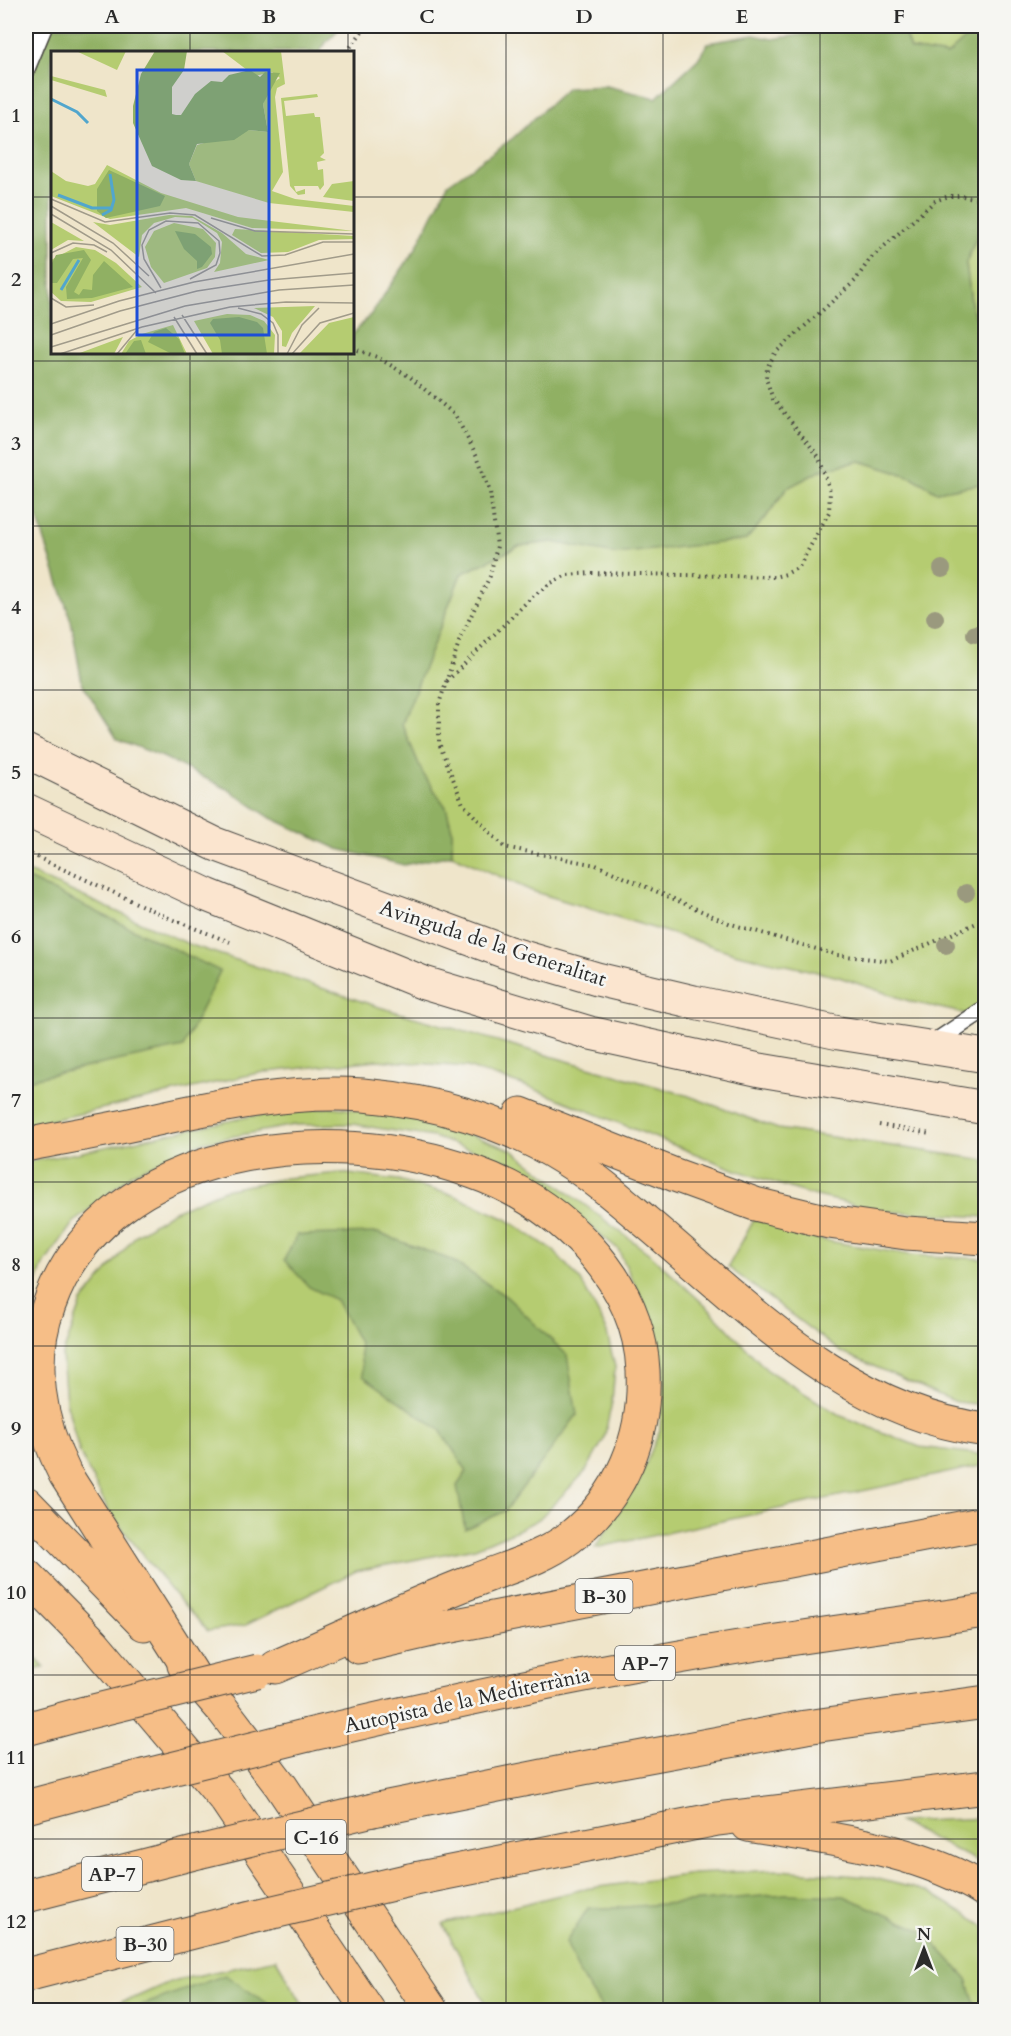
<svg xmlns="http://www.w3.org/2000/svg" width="1011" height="2036" font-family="Cardo,serif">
	<rect width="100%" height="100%" fill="#f6f6f2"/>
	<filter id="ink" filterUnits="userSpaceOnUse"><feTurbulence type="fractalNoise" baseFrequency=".0167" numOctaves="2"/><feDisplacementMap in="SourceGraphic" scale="12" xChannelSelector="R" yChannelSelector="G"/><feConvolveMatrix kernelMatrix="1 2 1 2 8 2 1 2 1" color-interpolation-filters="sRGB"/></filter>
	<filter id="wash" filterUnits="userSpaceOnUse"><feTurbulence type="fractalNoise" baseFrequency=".008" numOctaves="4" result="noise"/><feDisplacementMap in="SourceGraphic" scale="24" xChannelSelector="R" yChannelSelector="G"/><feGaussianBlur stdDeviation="1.35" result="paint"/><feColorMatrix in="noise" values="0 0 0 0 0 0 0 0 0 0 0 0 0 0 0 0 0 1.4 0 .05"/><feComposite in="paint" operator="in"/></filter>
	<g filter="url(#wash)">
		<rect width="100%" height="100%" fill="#efe5ca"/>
		<g fill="#b5cc71" stroke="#707c4e" stroke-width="1.5">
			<path d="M902 26H980L947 55 910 49Z"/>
			<path d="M985 217V333L972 310 966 262Z"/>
			<path d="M860 461 912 477 937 492 985 483V1018L912 1002 839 977 738 954 532 891 452 855V830L446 807 423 774 402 724 461 574 519 546 766 517 787 488 824 469Z"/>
			<path d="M26 871 191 945 379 1007 686 1095 778 1129 985 1160V1217L882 1211 808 1194 736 1170 534 1089 467 1067 377 1060 258 1073 26 1126Z"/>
			<path d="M333 1107 425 1118 512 1150 651 1255 710 1310 767 1370 841 1416 920 1447 985 1455V1465L595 1548 639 1480 660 1430 664 1366 651 1319 618 1249 515 1165 433 1137 352 1124 295 1125 203 1142 132 1174 73 1223 42 1267 26 1313V1162L77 1153 252 1116Z"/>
			<path d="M341 1173 398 1180 453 1195 506 1219 554 1251 581 1281 606 1329 615 1367 612 1402 604 1439 586 1471 539 1519 520 1529 475 1548 356 1571 246 1625 208 1631 174 1594 109 1512 79 1451 66 1401 62 1356 82 1302 136 1235 172 1212 224 1190 285 1178Z"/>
			<path d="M755 1218 822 1240 911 1255 985 1259V1405L956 1402 841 1352 728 1267Z"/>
			<path d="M26 1649 44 1667 26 1674Z"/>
			<path d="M985 1818V1865L899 1822Z"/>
			<path d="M779 1870 870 1877 929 1892 980 1923 985 1928V2010H489L443 1924 584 1889 694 1874Z"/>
			<path d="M276 1959 306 2010H92L134 1998 172 1981Z"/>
		</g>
		<g fill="#90b063" stroke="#5e6e47" stroke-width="1.5">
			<path d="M37 26H342L327 41 320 52H52V352H352L353 334 371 314 415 250 448 184 513 138 567 88 606 86 656 98 698 59 708 43 754 35 772 39 847 28 849 26H902L910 49 947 55 980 26H985V217L966 263 972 310 985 333V483L937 492 912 477 860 461 824 469 787 488 766 517 746 540 615 554 552 542 519 546 461 574 402 724 423 774 446 807 452 830V855L404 865 338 849 271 818 229 790 163 757 117 739 82 683 71 621 26 483V65Z"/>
			<path d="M26 878 220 971 183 1047 26 1080Z"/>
			<path d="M378 1233 451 1260 507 1297 567 1355 577 1415 505 1511 465 1529 457 1486 467 1471 440 1430 363 1376 359 1343 336 1300 309 1287 284 1260 297 1235Z"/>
			<path d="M786 1894 844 1896 923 1931 967 1979 977 2010H603L580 1975 566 1942 588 1908H613Z"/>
			<path d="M225 1975 277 2010H133L134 2008Z"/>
		</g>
	</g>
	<g filter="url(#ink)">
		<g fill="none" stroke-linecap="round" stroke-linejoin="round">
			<g stroke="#484743" stroke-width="19">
				<g id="lane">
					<path d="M26 70 43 29V26"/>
					<path d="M929 1046 986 1008"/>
				</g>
			</g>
			<g stroke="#484743" stroke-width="35">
				<g id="secondary">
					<path d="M26 751 215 844 506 952 597 979 694 1002 839 1033 986 1056"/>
					<path d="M26 810 207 895 424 983 590 1033 760 1070 986 1108"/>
				</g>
			</g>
			<g stroke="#484743" stroke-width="35">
				<g id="highway">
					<path d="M521 1114 675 1175 755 1204 829 1222 906 1233 986 1238"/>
					<path d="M26 1145C55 1139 85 1134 115 1128 197 1111 277 1089 363 1095 433 1101 505 1121 565 1159 594 1177 619 1199 645 1221 748 1307 845 1412 986 1430"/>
					<path d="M26 1503 144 1624"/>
					<path d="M26 1575 93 1643 226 1800 368 2010"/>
					<path d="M358 1647 441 1628 986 1523"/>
					<path d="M184 1665 223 1710 281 1786 431 2010"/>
					<path d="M191 1672 65 1474C39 1422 28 1361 49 1305 107 1142 331 1121 473 1172 516 1187 556 1213 588 1247 620 1282 641 1323 643 1371 646 1436 622 1497 569 1538 541 1559 508 1567 476 1580 408 1606 342 1638 275 1667"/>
					<path d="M26 1729 85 1713"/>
					<path d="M308 1735C415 1710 523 1686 631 1666 749 1643 867 1628 986 1611"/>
					<path d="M26 1807 143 1776"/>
					<path d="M373 1810 583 1768 806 1727 986 1702"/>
					<path d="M748 1825C828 1839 915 1847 986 1891"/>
					<path d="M410 1880 717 1819 986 1787"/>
					<path d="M26 1896 198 1852"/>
					<path d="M26 1975 248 1918"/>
				</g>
			</g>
			<g stroke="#484743" stroke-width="4" stroke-dasharray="1.5 4.5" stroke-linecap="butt">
				<path d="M347 52 366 26"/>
				<path d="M352 348 377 357 410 377 455 415 478 458 490 492 497 546 490 576 460 639 439 704V743L463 804 504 847 596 865 731 924 837 955 890 961 986 919"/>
				<path d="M447 681 533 596 551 583 567 575 591 573 774 577 786 574 799 567 829 512 830 491 819 457 773 399 766 379 767 368 775 353 855 281 870 259 935 201 949 196H962L986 200"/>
				<path d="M980 717 986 716"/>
				<path d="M26 852 171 919 230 942"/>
				<path d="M879 1125 931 1134"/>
			</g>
			<use href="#lane" stroke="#fff" stroke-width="16"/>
			<use href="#secondary" stroke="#fbe5cf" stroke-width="33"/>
			<use href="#highway" stroke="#f6be87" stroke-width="33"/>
			<g stroke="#484743" stroke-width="35" stroke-linecap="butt">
				<g id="highway-bridge">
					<path d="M85 1713 257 1671"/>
					<path d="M143 1776 308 1735"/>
					<path d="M198 1852 373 1810"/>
					<path d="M248 1918 410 1880"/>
				</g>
			</g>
			<use href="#highway-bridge" stroke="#f6be87" stroke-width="33"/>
		</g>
		<g fill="#9a997e">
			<circle cx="942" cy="569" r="9"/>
			<circle cx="935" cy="618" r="9"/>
			<circle cx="975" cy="634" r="9"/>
			<circle cx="966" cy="893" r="9"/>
			<circle cx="946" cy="945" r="9"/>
		</g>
	</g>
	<path fill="none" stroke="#2b2b2b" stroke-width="1.5" stroke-opacity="0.55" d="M190 26V52M348 26V52M506 26V2010M663 26V2010M820 26V2010M26 197H52M352 197H986M190 352V2010M348 352V2010M26 361H986M26 526H986M26 690H986M26 854H986M26 1018H986M26 1182H986M26 1346H986M26 1510H986M26 1675H986M26 1839H986"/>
	<g text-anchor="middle" stroke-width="5" stroke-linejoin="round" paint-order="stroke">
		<g fill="#f6f6f2" stroke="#686867" stroke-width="1.5">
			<rect x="575.5" y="1579" width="57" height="34" rx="4.5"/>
			<rect x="615" y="1646" width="60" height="34" rx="4.5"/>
			<rect x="286" y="1820" width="60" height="34" rx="4.5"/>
			<rect x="82" y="1857" width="60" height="34" rx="4.5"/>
			<rect x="116.5" y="1927" width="57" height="34" rx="4.5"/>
		</g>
		<g font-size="20" font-weight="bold" fill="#2b2b2b">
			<text x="604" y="1603">B-30</text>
			<text x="645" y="1670">AP-7</text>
			<text x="316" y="1844">C-16</text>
			<text x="112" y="1881">AP-7</text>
			<text x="145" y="1951">B-30</text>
		</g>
		<g font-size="21" fill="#2b2b2b" stroke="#f6f6f2">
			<text transform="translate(493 943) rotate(18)" y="7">Avinguda de la Generalitat</text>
			<text transform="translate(467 1700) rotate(-12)" y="7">Autopista de la Mediterrània</text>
		</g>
	</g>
	<g transform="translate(51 51)">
		<rect width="303" height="303" fill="#efe5ca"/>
		<path d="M25 0H75L66 19ZM171 0H230L234 33 226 37 224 46 232 121 221 140 244 148 303 155V161L218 152 145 130 138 113 146 94 198 79 217 81 212 53 220 33 229 27 221 21 204 25ZM0 25 54 39 56 46 0 29ZM266 43 267 46 233 50 235 65 263 62 264 66H269L273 102 269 106 275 109 266 111 267 119 272 118 273 134 269 139 267 135H243L245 141 254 138V143L247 144 239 135 230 47ZM56 114 110 142 187 166 303 180 201 177 135 157 59 168 0 145V120L15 130 37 135 44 133ZM303 130V150L272 146 281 133ZM118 164 141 165 171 182 195 203 218 209 163 221 169 212 171 191 166 182 142 167 124 166 103 172 91 184 88 206 42 171 59 174ZM0 171 33 190 17 189 0 199ZM123 172 152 178 165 192 164 206 156 217 113 232 100 216 94 196 103 180ZM184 178 303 185V188L268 189 237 201 210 202 181 184ZM25 196 44 199 65 212 91 236 40 251 10 250 0 241V209ZM264 255 241 282 235 296 231 295V280L222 266 203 257ZM176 263 199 264 213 270 224 284 223 303H162L143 270ZM303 266V303L249 302 278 272ZM122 274 136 303H70L78 290 91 283ZM72 286 63 303H26Z" fill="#b5cc71"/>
		<path d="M104 0H136L133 19 121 36V63L125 64H130L144 43 160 30 171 31 178 24 199 19 209 26 214 21 229 22 212 53 217 81 198 79 183 89 146 93 138 113 145 130 130 129 101 115 82 72V55L90 23ZM58 119 114 145 109 155 55 167 46 160V138ZM124 180 144 183 160 196 161 203 151 216 146 218V210L133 198ZM33 199 40 209 23 241 28 244 32 238 41 239 42 224 53 210 82 236 41 247 16 248 15 236 32 207 22 208 6 232H0V214L5 204ZM188 266 206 271 212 277 216 303H171L169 289 159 272 162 268ZM115 277 128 288 134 303H121L97 291 103 281ZM90 289 95 303H74L83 290Z" fill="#90b063"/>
		<path fill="none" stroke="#51a6cd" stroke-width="3" d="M0 48 26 61 37 72M7 144 41 157H60M51 164 60 159 63 149 59 123M10 239 28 209"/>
		<path fill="none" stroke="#a19b8a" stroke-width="1.5" d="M0 148 54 171 119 162 144 164 211 205 234 204 272 191H303M0 155 62 192 98 225M0 163 60 199 105 242M160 167 204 180 303 183M0 202 22 192 43 194 56 201M110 237 93 208 91 194 98 179 115 170 147 172 168 190 169 202 165 214 139 228M0 247 15 256 43 254M187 257 210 263 222 272 227 284V303M131 264 156 303M123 266 146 303M0 273 68 250 143 231 303 203M0 284 69 260 146 240 218 229 303 222M0 296 134 255 228 239 303 234M9 303 91 276 179 256 235 251 303 252M66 303 86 279M236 303 251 274 268 257M241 303 269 272 303 262"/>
		<path fill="#1d4ed8" fill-opacity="0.15" stroke="#1d4ed8" stroke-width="3" d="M86 19H218V284H86Z"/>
		<rect width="303" height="303" fill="none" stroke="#2b2b2b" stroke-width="3"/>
	</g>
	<rect width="1011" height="2036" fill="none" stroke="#f6f6f2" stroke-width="66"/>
	<g transform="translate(924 1949)" stroke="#f6f6f2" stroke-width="4.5" paint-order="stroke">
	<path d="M0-4.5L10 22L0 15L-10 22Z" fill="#2b2b2b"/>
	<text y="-9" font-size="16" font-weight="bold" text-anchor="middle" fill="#2b2b2b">N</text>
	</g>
	<rect x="33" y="33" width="945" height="1970" fill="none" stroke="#2b2b2b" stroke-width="2"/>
	<g font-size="20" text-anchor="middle" font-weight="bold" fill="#2b2b2b">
		<text x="112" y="23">A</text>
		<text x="269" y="23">B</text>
		<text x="427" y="23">C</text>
		<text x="584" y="23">D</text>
		<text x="742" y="23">E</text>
		<text x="899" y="23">F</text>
		<text x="16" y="122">1</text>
		<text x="16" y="286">2</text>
		<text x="16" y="450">3</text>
		<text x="16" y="614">4</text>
		<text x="16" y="779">5</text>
		<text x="16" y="943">6</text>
		<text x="16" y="1107">7</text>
		<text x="16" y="1271">8</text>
		<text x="16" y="1435">9</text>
		<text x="16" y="1599">10</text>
		<text x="16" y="1764">11</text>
		<text x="16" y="1928">12</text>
	</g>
</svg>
